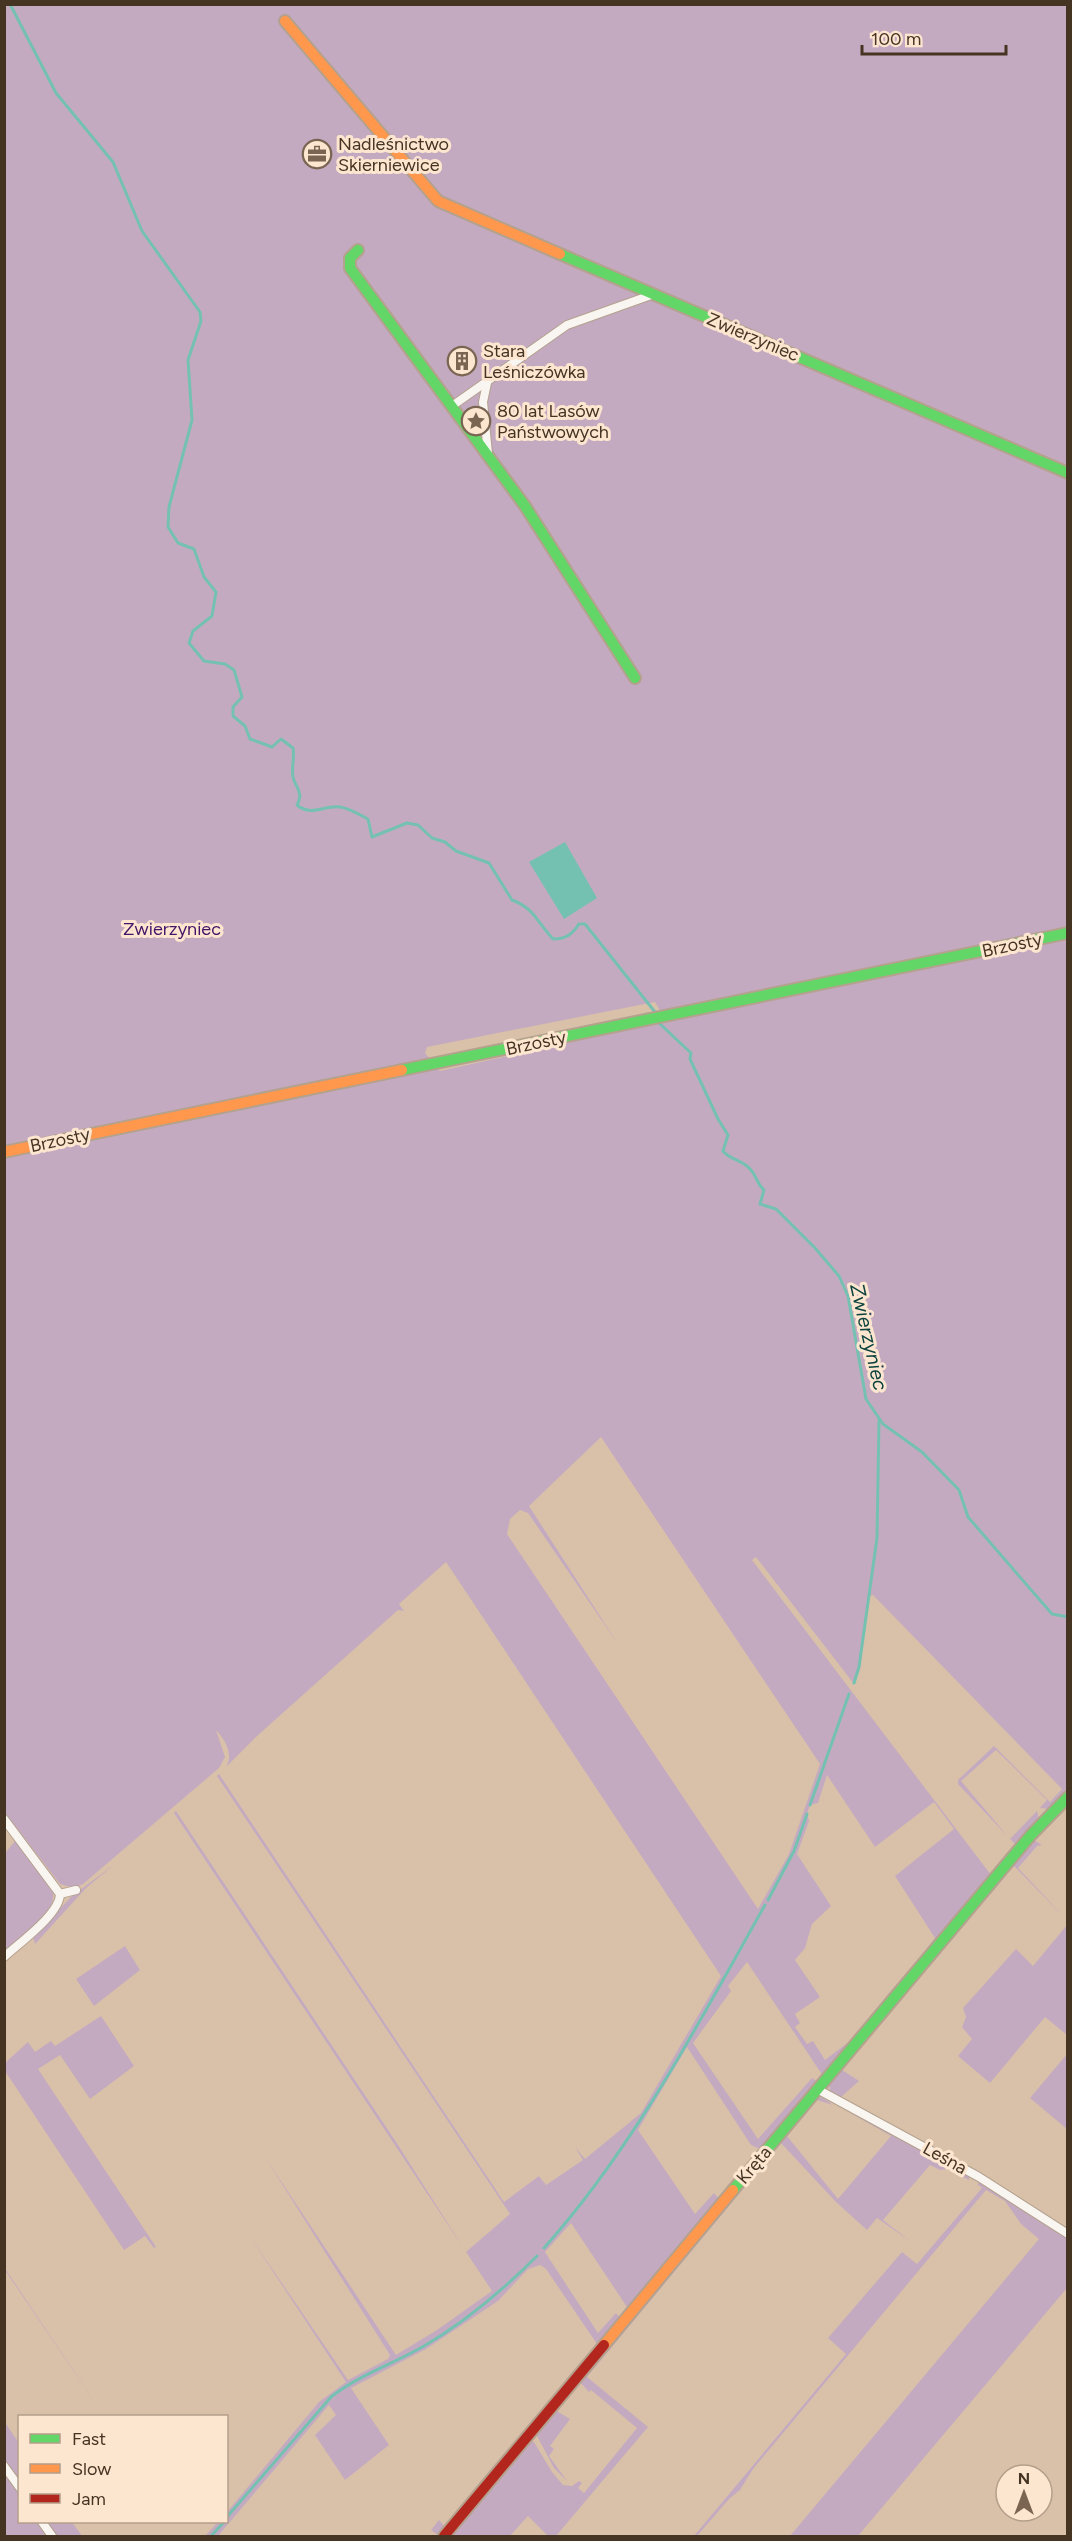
<svg xmlns="http://www.w3.org/2000/svg" width="1072" height="2541" font-family="Figtree,sans-serif">
	<rect width="100%" height="100%" fill="#d9c1a9"/>
	<g fill="#c4aac0" fill-rule="evenodd">
		<path d="M4 5H1067V1793L1049 1809 1040 1808 1047 1800 996 1750 961 1781 1010 1839 1037 1811 1039 1820 1000 1866H996L1015 1844 958 1784V1780L994 1746 1050 1802 1062 1789 873 1595 869 1596 860 1669 854 1684 756 1557 752 1560 991 1875 927 1953 924 1952 935 1938 895 1876 954 1829 934 1802 875 1847 827 1775 818 1803 810 1805 807 1814 809 1821 797 1854 831 1906 812 1924 805 1948 795 1960 820 1997 795 2014 800 2023 795 2027 807 2044 813 2041 825 2060 850 2041 895 1986 898 1988 823 2076 747 1962 728 1986 731 1991 693 2043 758 2139 812 2078 818 2082 762 2150 751 2145 687 2047 638 2130 695 2214 714 2193 720 2200 629 2310 571 2223 545 2252 598 2333 616 2313 621 2319 439 2536 431 2530 439 2520 444 2526 597 2344 546 2269 540 2265 528 2269 498 2301 426 2349 351 2388 389 2445 345 2480 315 2435 336 2415 329 2405 218 2536H205L218 2522H226L227 2512 319 2402 346 2382 247 2232 348 2380 388 2359 390 2355 265 2157 396 2355 437 2330 492 2291 174 1813 176 1811 396 2142 466 2252 510 2214 217 1776 219 1774 504 2202 539 2176 546 2185 583 2160 575 2147 585 2159 641 2113 721 1976 446 1562 399 1604 404 1611 398 1610 257 1736 226 1767C234 1754 225 1740 216 1730L225 1757 219 1768 83 1884 74 1888 60 1884 5 1813ZM655 1002 666 1021 440 1071 425 1053 427 1047ZM601 1437 820 1764 789 1854 758 1909 507 1534 510 1519 520 1510 528 1513 618 1644 529 1506Z"/>
		<path d="M1032 1839 1042 1845 1037 1846 1018 1868 1067 1920 1014 1866 842 2070 859 2081 841 2097 830 2092 829 2083Z"/>
		<path d="M16 1840 53 1890C57 1916 22 1936 5 1952V1853Z"/>
		<path d="M115 1864 86 1888 35 1944 33 1937 72 1896Z"/>
		<path d="M1067 1925V2035L1045 2017 990 2083 958 2056 972 2039 962 2027 966 2017 963 2008 1016 1949 1033 1966Z"/>
		<path d="M125 1946 140 1970 94 2006 76 1979Z"/>
		<path d="M101 2016 134 2066 90 2099 60 2055 38 2069 156 2247 154 2248 145 2236 124 2250 5 2071V2063L28 2042 35 2052 51 2041 55 2046Z"/>
		<path d="M1067 2054V2129L1030 2098Z"/>
		<path d="M816 2097 823 2098 833 2105 817 2100 787 2136 838 2199 891 2136 845 2110 969 2175V2180L947 2169 940 2170 930 2165 883 2220 910 2241 877 2218 867 2230 836 2202 781 2143 587 2377 648 2427 556 2536H548L528 2516 510 2536H448L529 2440 534 2442 552 2472 563 2485 572 2486 579 2481 582 2483 578 2488 584 2493 637 2428 591 2390 589 2392 578 2380Z"/>
		<path d="M981 2182 1067 2237V2288L858 2536H790L1039 2239 1021 2224 1005 2201 986 2190 753 2469 740 2490 729 2499 697 2536H694L846 2354 828 2338 902 2252 917 2264 982 2188 977 2184Z"/>
		<path d="M4 2267 104 2416 5 2270Z"/>
		<path d="M555 2410 570 2419 550 2446 554 2449 549 2456 567 2481 554 2468 536 2434Z"/>
		<path d="M4 2421 19 2443V2482L5 2460Z"/>
		<path d="M4 2472 19 2494 20 2522H37L47 2536H5Z"/>
		<path d="M46 2522H72L82 2536H56Z"/>
	</g>
	<path fill="#75c1b1" d="M565 842 597 898 564 919 529 862Z"/>
	<g fill="none" stroke-linecap="round" stroke-linejoin="round">
		<g stroke="#75c1b1" stroke-width="3">
			<path d="M10 4 56 93 113 162 142 231 200 312 201 321 188 360 192 420 169 507 168 527 178 543 194 549 204 577 216 592 212 616 193 631 189 643 204 661 225 664 234 670 242 697 233 707V716L245 726 250 739 272 747 281 739 293 748C295 757 291 768 293 777 296 789 304 792 297 805 311 817 324 805 340 807 349 808 360 815 368 819L372 837 407 823 418 825 432 838 445 842 456 851 489 863 512 900C534 908 537 922 553 939 565 939 572 935 579 924H585L655 1012"/>
			<path d="M659 1023 691 1053 690 1059 718 1119 728 1135 723 1151C730 1160 743 1160 751 1170 757 1177 757 1184 764 1190L760 1204 776 1209 815 1248 839 1276 848 1296 866 1399 883 1424 922 1452 959 1490 968 1517 1052 1614 1068 1617"/>
			<path d="M854 1683 859 1667 877 1538 879 1420"/>
			<path d="M810 1805 849 1694"/>
			<path d="M768 1900 794 1851 807 1814"/>
			<path d="M544 2248C635 2146 698 2024 765 1905"/>
			<path d="M226 2518 331 2397C359 2375 393 2364 424 2346 467 2321 502 2291 537 2256"/>
			<path d="M211 2536 224 2522"/>
		</g>
		<g stroke="#b4a18e" stroke-width="10">
			<g id="street">
				<path d="M487 383 483 402 488 454"/>
				<path d="M452 406 567 325 654 294"/>
				<path d="M4 1819 60 1894"/>
				<path d="M4 1957C19 1943 60 1914 60 1894L76 1890"/>
				<path d="M817 2089 979 2177 1068 2234"/>
				<path d="M4 2466 20 2488"/>
				<path d="M42 2522 52 2536"/>
			</g>
		</g>
		<g stroke="#b4a18e" stroke-width="14">
			<g id="fast">
				<path d="M358 250 350 258V268L525 506 635 678"/>
				<path d="M560 254 1068 473"/>
				<path d="M402 1070 1068 933"/>
				<path d="M733 2190 1031 1835 1068 1797"/>
			</g>
		</g>
		<g stroke="#b4a18e" stroke-width="14">
			<g id="slow">
				<path d="M285 21 438 201 560 254"/>
				<path d="M4 1152 402 1070"/>
				<path d="M604 2345 733 2190"/>
			</g>
		</g>
		<g stroke="#b4a18e" stroke-width="14">
			<path id="jam" d="M444 2536 604 2345"/>
		</g>
		<use href="#street" stroke="#f9f6f2" stroke-width="8"/>
		<use href="#fast" stroke="#63d668" stroke-width="10"/>
		<use href="#slow" stroke="#ff974d" stroke-width="10"/>
		<use href="#jam" stroke="#b3261e" stroke-width="10"/>
	</g>
	<defs>
		<g id="office-ring" transform="scale(1.5)"><circle r="9.5" fill="#fde6d0" stroke="#796552" stroke-width="1.5"/><path d="M-6-3h4V-5.5h4V-3h4V5H-6ZM-1-4.5V-3h2v-1.5ZM-6 0V1H6V0Z" fill="#796552"/></g>
		<g id="building-ring" transform="scale(1.5)"><circle r="9.5" fill="#fde6d0" stroke="#796552" stroke-width="1.5"/><path d="M-4-6H4V6H1V3H-1V6H-4ZM-2.5-4.3h1.7v1.8h-1.7ZM.8-4.3h1.7v1.8H.8ZM-2.5-1h1.7V.8h-1.7ZM.8-1h1.7V.8H.8Z" fill="#796552"/></g>
		<g id="sight-ring" transform="scale(1.5)"><circle r="9.5" fill="#fde6d0" stroke="#796552" stroke-width="1.5"/><path d="M0-6L1.8-2.2L6-1.7L2.9 1.2L3.7 5.4L0 3.3L-3.7 5.4L-2.9 1.2L-6-1.7L-1.8-2.2Z" fill="#796552"/></g>
	</defs>
	<g fill-rule="evenodd">
		<use href="#office-ring" x="317" y="154"/>
		<use href="#building-ring" x="462" y="361"/>
		<use href="#sight-ring" x="476" y="421"/>
	</g>
	<g text-anchor="middle" stroke-width="6" stroke-linejoin="round" paint-order="stroke">
		<g font-size="18" fill="#463423" stroke="#fde6d0" text-anchor="start">
			<text x="338" y="150">Nadleśnictwo<tspan x="338" dy="21">Skierniewice</tspan></text>
			<text x="483" y="357">Stara<tspan x="483" dy="21">Leśniczówka</tspan></text>
			<text x="497" y="417">80 lat Lasów<tspan x="497" dy="21">Państwowych</tspan></text>
		</g>
		<g font-size="18" fill="#463423" stroke="#fde6d0">
			<text transform="translate(753 337) rotate(23)" y="6">Zwierzyniec</text>
			<text transform="translate(1012 945) rotate(-12)" y="6">Brzosty</text>
			<text transform="translate(536 1043) rotate(-12)" y="6">Brzosty</text>
			<text transform="translate(60 1140) rotate(-12)" y="6">Brzosty</text>
			<text transform="translate(945 2158) rotate(29)" y="6">Leśna</text>
			<text transform="translate(754 2165) rotate(-50)" y="6">Kręta</text>
		</g>
		<g font-size="18" fill="#441468" stroke="#fde6d0">
			<text x="172" y="935">Zwierzyniec</text>
		</g>
		<g font-size="20" font-style="italic" fill="#0c433e" stroke="#fde6d0">
			<text transform="translate(869 1337) rotate(77)" y="7">Zwierzyniec</text>
		</g>
	</g>
	<rect width="1072" height="2541" fill="none" stroke="#463423" stroke-width="12"/>
	<rect x="18" y="2415" width="210" height="108" fill="#fde6d0" stroke="#b49f8b" stroke-width="1.5"/>
	<rect x="30" y="2434" width="30" height="9" fill="#63d668" stroke="#b49f8b" stroke-width="1.5"/>
	<text x="72" y="2445" font-size="18" fill="#463423">Fast</text>
	<rect x="30" y="2464" width="30" height="9" fill="#ff974d" stroke="#b49f8b" stroke-width="1.5"/>
	<text x="72" y="2475" font-size="18" fill="#463423">Slow</text>
	<rect x="30" y="2494" width="30" height="9" fill="#b3261e" stroke="#b49f8b" stroke-width="1.5"/>
	<text x="72" y="2505" font-size="18" fill="#463423">Jam</text>
	<g transform="translate(1024 2493)"><circle r="28" fill="#fde6d0" stroke="#b49f8b" stroke-width="1.5"/>
	<path d="M0-4.5L10 22L0 15L-10 22Z" fill="#796552"/>
	<text y="-9" font-size="16" font-weight="bold" text-anchor="middle" fill="#463423">N</text>
	</g>
	<path d="M862 45v9h144v-9" fill="none" stroke="#463423" stroke-width="3"/>
	<text x="871" y="45" font-size="18" fill="#463423" stroke="#fde6d0" stroke-width="4.5" paint-order="stroke">100 m</text>
</svg>
